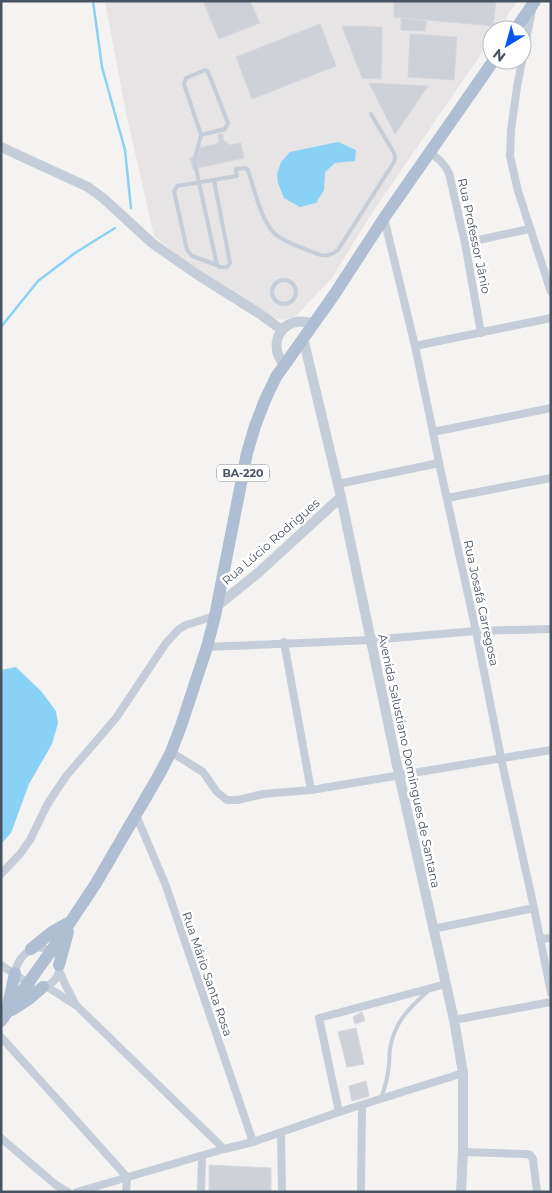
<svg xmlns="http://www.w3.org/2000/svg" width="552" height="1193" font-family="Montserrat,sans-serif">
	<rect width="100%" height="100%" fill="#f5f3f2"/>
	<path fill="#e6e4e4" d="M105 1H517L498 30H492V38L372 213 332 278 295 317 282 320 275 318 252 304 180 257 154 236 126 113Z"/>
	<g fill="#89d1f5">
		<path d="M338 142 356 150 355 161 335 163 325 172 324 190 316 203 300 207 284 198 278 183 277 174 281 162 290 152Z"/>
		<path d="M16 667 41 691 56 711 58 723 52 744 29 784 11 833 1 844V670Z"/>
	</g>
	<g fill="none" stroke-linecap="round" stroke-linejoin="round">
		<g stroke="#89d1f5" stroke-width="2.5">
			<path d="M93 1 102 67 125 150 131 208"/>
			<path d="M1 327 38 281 75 253 115 228"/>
		</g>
	</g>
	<g fill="#ced1d8" stroke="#d6d7de">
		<path d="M203 1H250L260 23 219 39Z"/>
		<path d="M394 1H496L493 26 394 17Z"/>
		<path d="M401 18 427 21 425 31 401 30Z"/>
		<path d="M320 24 336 66 252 99 236 57Z"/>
		<path d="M342 26 382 27 381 79 362 78Z"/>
		<path d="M410 34 457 37 454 80 408 77Z"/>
		<path d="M369 83 428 86 395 134Z"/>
		<path d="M223 134V140L230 145 241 143 244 158 193 169 190 158 199 156 197 148 217 144 219 141 218 135Z"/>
		<path d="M362 1012 365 1021 355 1024 353 1017Z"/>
		<path d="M356 1028 364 1064 347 1067 338 1032Z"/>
		<path d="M366 1081 369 1096 352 1101 349 1086Z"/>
		<path d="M209 1165 271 1168V1192H209Z"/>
	</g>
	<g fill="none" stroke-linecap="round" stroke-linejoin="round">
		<g stroke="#c5cdd8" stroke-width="4">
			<path d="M201 135 225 129 228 123 208 72 205 70 186 78 184 84 201 135 195 158V164L217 265 219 267H227L230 263 214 180"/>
			<path d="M217 265 192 256 187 250 174 191 177 186 237 176 236 172V169L245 168 248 170C254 188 261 221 275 234 284 242 298 246 310 251 321 256 328 258 338 250L394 162 395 157 394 153 371 114"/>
			<circle cx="284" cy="292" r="12"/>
			<path d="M381 1098C385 1088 388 1076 389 1064 390 1059 389 1054 390 1049 394 1023 408 1009 427 992"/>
		</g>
		<g stroke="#c5cdd8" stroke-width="8">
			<path d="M532 10 517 87 511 130 510 156 518 191 551 292"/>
			<path d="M430 153C439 159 444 163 449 173L465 243 481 333"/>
			<path d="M384 218 415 346 433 432 439 463 476 631 501 758 534 908 551 993"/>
			<path d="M465 243 529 229"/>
			<path d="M415 346 551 318"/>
			<path d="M433 432 551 408"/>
			<path d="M338 484 439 463"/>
			<path d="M447 498 551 478"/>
			<path d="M284 642 311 790"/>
			<path d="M207 647 370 640 476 631 551 629"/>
			<path d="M171 752 203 772 217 792 227 800H238L263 794 311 790 551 750"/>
			<path d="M136 815 166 886 253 1142"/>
			<path d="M1 874 20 854 30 840 47 805 56 791 67 775 116 718 166 643 179 629 186 625 215 616"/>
			<path d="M433 929 534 908"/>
			<path d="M540 939 551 938"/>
			<path d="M1 965 31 985"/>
			<path d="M59 970 65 984 76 1005"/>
			<path d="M15 973C18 955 36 939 53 953"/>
			<path d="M46 986 77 1006 224 1149"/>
			<path d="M42 987C54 985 61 975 59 963"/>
			<path d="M454 1020 551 1002"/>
			<path d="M1 1037 127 1177 126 1192"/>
			<path d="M339 1112 319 1018 446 984"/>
			<path d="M281 1133 282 1192"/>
			<path d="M1 1138 56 1185 68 1192"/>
			<path d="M463 1152 526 1154 530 1155 533 1159 537 1192"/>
			<path d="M77 1192 224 1149 253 1142 339 1112 463 1073"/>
			<path d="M201 1192 202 1156"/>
			<path d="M361 1192 362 1105"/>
		</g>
		<g stroke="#c5cdd8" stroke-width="10">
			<path d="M1 147 88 187 103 198 152 243 195 273 260 314 282 330"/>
			<path d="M303 338 341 497 399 775 454 1020 463 1073V1152L461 1192"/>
			<path d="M284 365C265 341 285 313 314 324"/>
			<path d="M217 606 258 573 341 497"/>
		</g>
		<g stroke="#b0bed3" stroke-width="12">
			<path d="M515 30 535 1"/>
			<path d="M31 949 52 932 68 923"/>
			<path d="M59 965 68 932"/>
			<path d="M7 1010 15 973"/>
			<path d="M12 1010 29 999 43 987"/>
			<path d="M1 1021 51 951 95 885 159 775 171 752 181 726 207 647 215 616 247 453 255 426 265 400 276 377 334 295 384 218 494 60"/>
		</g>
	</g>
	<g text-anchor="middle" stroke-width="5" stroke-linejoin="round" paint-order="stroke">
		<rect fill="#fff" stroke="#7f8791" stroke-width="1" x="217" y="464.5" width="52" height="17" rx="4"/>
		<g font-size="11" font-weight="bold" fill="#485362">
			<text x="243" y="477">BA-220</text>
		</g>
		<g font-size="12" fill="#485362" stroke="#fff">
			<text transform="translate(474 236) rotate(78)" y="4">Rua Professor Jânio</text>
			<text transform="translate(271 542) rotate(-41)" y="4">Rua Lúcio Rodrigues</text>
			<text transform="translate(481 603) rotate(78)" y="4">Rua Josafá Carregosa</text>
			<text transform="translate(409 761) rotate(78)" y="4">Avenida Salustiano Domingues de Santana</text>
			<text transform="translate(207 974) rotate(71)" y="4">Rua Mário Santa Rosa</text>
		</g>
	</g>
	<rect width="552" height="1193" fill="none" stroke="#485362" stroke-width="5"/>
	<g transform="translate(507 45) rotate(217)"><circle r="24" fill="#ffffff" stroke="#b6bac0"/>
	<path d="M0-4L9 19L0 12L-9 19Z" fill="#0a55f7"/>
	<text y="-8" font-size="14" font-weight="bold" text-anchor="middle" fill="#485362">N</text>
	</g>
</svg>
